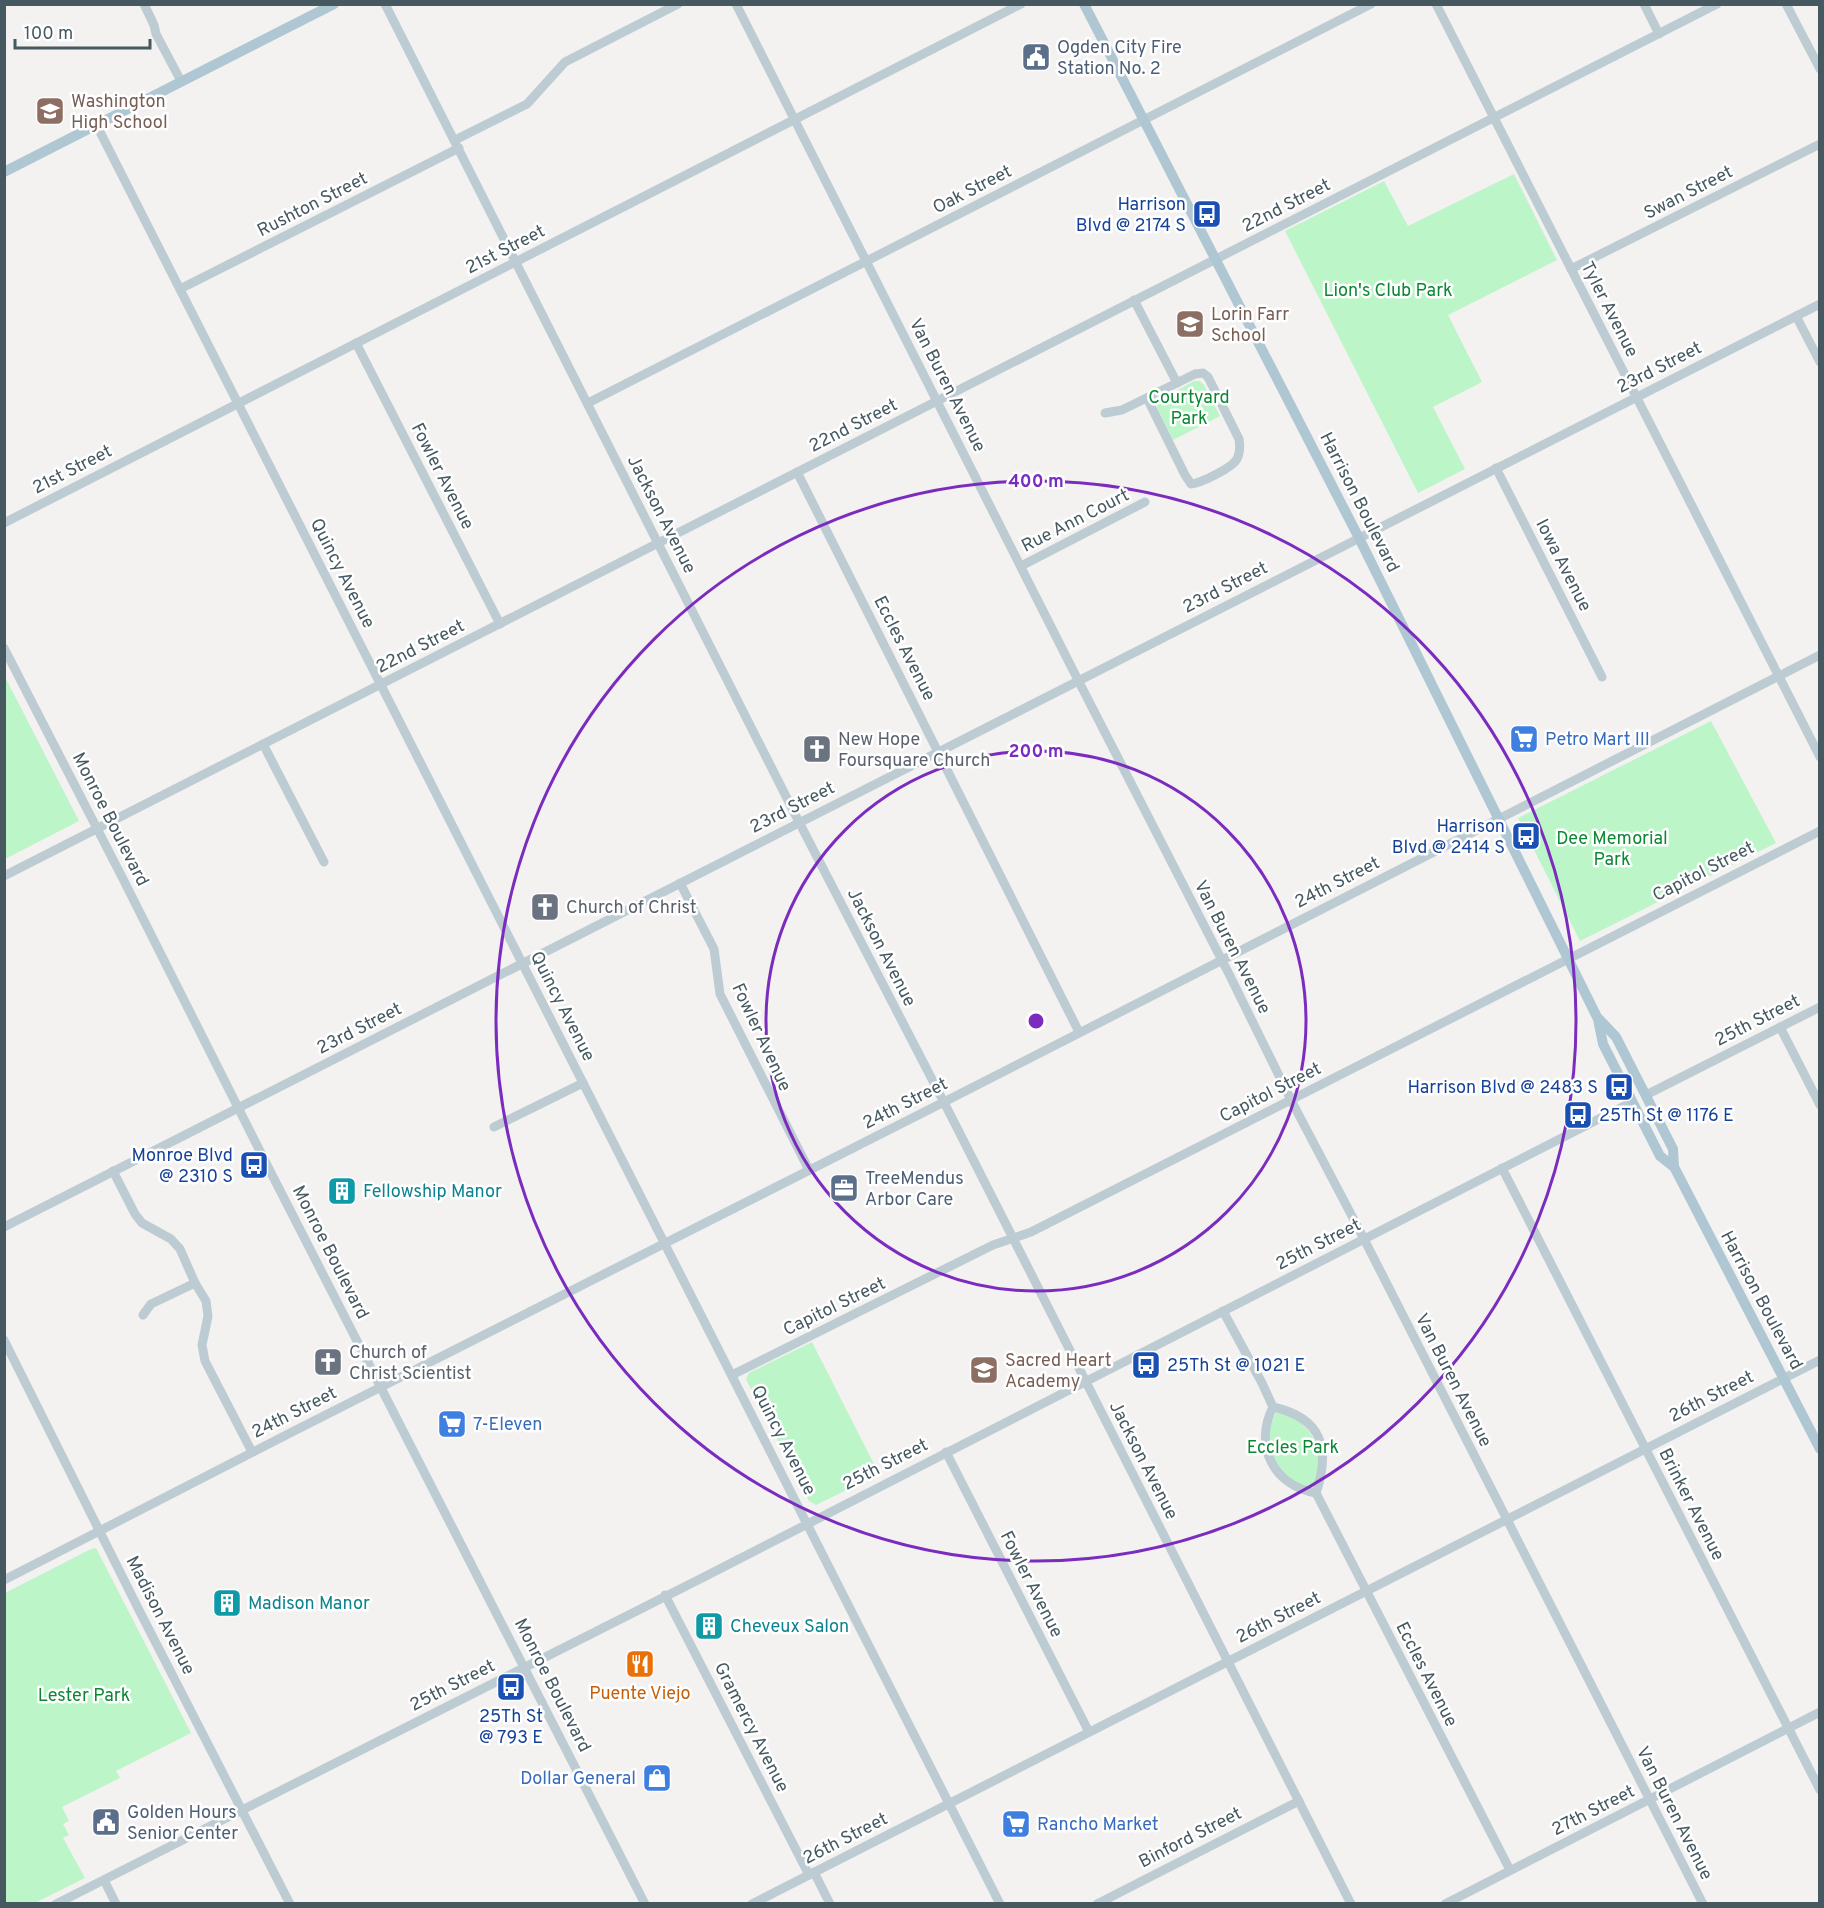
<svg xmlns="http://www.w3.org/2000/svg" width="1824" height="1908" font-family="Overpass,sans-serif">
	<rect width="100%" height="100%" fill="#f4f1f1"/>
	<g fill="#bcf5c8">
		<path d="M1514 174 1557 260 1448 315 1482 382 1433 407 1465 469 1418 493 1285 231 1384 181 1408 226Z"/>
		<path d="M1194 381H1200L1204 385 1220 416 1173 440 1157 408V402Z"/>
		<path d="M4 675 79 821 5 859H4Z"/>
		<path d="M1711 721 1776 843 1580 941 1518 818Z"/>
		<path d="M812 1342 879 1474 816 1505 809 1501 746 1379 749 1373Z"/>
		<path d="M1276 1413C1303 1415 1324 1443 1318 1470 1316 1476 1316 1482 1311 1487 1291 1488 1270 1460 1268 1441 1268 1432 1272 1421 1276 1413Z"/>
		<path d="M96 1548 191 1733 116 1771 120 1778 62 1807 69 1821 63 1824 69 1835 63 1838 85 1878 35 1903H5V1593L91 1549Z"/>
	</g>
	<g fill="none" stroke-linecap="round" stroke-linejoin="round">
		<g stroke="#bdccd2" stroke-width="9">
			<path d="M144 4 154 25 156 34 181 81"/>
			<path d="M385 4 799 822 951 1116 1351 1904"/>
			<path d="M736 4 1078 680 1230 976 1291 1100 1364 1239 1703 1904"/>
			<path d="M1436 4 1820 757"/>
			<path d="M1644 4 1659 34"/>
			<path d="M1786 4 1820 69"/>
			<path d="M96 124 1000 1904"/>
			<path d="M455 140 527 104 565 62 678 4"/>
			<path d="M1571 269 1820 144"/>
			<path d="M180 289 459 148"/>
			<path d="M1134 300 1177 383"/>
			<path d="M1796 316 1820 362"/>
			<path d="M356 343 500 624"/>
			<path d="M588 403 1371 4"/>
			<path d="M1105 413 1122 410 1195 374 1203 373 1208 377 1239 439C1240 445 1240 453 1237 459 1232 468 1201 483 1191 484L1185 475 1147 398"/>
			<path d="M1496 468 1602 677"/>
			<path d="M797 472 1079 1032"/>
			<path d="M4 523 1021 4"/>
			<path d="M1021 566 1145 502"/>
			<path d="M4 648 122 877 267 1165 645 1904"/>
			<path d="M263 744 324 862"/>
			<path d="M4 876 1717 4"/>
			<path d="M680 883 714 949 720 994 809 1170"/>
			<path d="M1780 1027 1820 1105"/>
			<path d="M1646 1095 1820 1007"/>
			<path d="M494 1127 583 1083"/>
			<path d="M1502 1168 1820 1790"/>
			<path d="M113 1171 135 1214 142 1223 171 1239 180 1249 195 1283 206 1301 208 1316 202 1345 205 1361 252 1452"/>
			<path d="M4 1227 1820 304"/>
			<path d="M1223 1311 1262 1383 1273 1407"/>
			<path d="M143 1315 151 1304 195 1283"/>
			<path d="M4 1340 140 1612 290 1904"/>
			<path d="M732 1375 993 1245 1031 1232 1820 831"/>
			<path d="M1273 1407C1322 1418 1331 1448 1316 1493 1274 1486 1253 1446 1273 1407Z"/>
			<path d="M946 1452 1089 1732"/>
			<path d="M1316 1493 1510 1870"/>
			<path d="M4 1580 294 1431 944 1102 1820 655"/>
			<path d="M665 1595 809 1875"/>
			<path d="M814 1872 830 1904"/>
			<path d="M104 1880 116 1904"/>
			<path d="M56 1904 702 1578 1632 1102"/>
			<path d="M752 1904 1820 1360"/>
			<path d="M1097 1904 1299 1801"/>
			<path d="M1445 1904 1820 1712"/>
		</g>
		<g stroke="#aec7d3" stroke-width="10">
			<path d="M1084 4 1359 538 1598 1019 1603 1044 1660 1156 1674 1167"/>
			<path d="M4 172 334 4"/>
			<path d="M1599 1019 1616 1037 1673 1149 1674 1167"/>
			<path d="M1671 1161 1820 1449"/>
		</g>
	</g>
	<g fill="none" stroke="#7b2cbf" stroke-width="3">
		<circle cx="1036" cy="1021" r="270"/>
		<circle cx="1036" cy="1021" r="540"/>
	</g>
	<defs>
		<g id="civic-square" transform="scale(1.5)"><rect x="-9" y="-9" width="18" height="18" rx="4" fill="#5c6f8a" stroke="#fff"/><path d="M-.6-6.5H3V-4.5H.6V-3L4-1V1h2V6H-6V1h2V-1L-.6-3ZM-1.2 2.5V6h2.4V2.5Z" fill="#fff"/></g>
		<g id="school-square" transform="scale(1.5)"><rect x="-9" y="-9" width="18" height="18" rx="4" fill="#8d6e63" stroke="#fff"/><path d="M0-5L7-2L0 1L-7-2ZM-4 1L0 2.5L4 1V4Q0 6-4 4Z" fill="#fff"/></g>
		<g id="bus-square" transform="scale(1.5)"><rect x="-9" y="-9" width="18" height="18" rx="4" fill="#1a4fb4" stroke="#fff"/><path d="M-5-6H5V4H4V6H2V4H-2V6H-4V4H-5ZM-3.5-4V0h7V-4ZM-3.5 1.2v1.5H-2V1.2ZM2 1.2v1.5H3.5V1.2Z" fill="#fff"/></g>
		<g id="supermarket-square" transform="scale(1.5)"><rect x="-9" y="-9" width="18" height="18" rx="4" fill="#3f7fe0" stroke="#fff"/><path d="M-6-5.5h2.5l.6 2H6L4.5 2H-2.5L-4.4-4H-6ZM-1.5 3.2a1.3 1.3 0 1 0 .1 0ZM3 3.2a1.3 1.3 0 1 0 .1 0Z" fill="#fff"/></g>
		<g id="church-square" transform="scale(1.5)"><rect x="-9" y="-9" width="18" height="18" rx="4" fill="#6b7280" stroke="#fff"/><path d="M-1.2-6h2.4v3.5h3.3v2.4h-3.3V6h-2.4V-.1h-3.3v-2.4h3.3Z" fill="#fff"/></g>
		<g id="office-square" transform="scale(1.5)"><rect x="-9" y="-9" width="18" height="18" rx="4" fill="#5c6f8a" stroke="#fff"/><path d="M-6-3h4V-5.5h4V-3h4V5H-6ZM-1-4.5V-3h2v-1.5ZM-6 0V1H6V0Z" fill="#fff"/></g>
		<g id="building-square" transform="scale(1.5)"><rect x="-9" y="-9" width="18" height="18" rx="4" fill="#0f9aa8" stroke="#fff"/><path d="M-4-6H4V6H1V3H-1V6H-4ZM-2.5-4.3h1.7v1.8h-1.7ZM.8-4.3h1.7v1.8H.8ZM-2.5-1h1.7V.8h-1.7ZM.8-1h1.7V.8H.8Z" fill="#fff"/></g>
		<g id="restaurant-square" transform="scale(1.5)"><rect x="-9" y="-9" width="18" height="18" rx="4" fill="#e8710a" stroke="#fff"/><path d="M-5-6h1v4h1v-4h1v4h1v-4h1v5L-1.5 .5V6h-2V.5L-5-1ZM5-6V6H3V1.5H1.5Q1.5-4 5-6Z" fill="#fff"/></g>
		<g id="shop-square" transform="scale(1.5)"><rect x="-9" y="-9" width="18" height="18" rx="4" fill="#3f7fe0" stroke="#fff"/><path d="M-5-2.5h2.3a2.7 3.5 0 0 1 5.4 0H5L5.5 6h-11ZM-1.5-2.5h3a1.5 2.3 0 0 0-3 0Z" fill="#fff"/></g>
	</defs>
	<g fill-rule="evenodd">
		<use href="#civic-square" x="1036" y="57"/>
		<use href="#school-square" x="50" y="111"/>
		<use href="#bus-square" x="1207" y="214"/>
		<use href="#school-square" x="1190" y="324"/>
		<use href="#supermarket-square" x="1524" y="739"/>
		<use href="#church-square" x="817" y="749"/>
		<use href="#bus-square" x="1526" y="836"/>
		<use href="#church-square" x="545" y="907"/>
		<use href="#bus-square" x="1619" y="1087"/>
		<use href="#bus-square" x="1578" y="1115"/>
		<use href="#bus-square" x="254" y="1165"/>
		<use href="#office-square" x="844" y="1188"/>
		<use href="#building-square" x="342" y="1191"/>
		<use href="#church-square" x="328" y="1362"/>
		<use href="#bus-square" x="1146" y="1365"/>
		<use href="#school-square" x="984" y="1370"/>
		<use href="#supermarket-square" x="452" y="1424"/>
		<use href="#building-square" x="227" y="1603"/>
		<use href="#building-square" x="709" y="1626"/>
		<use href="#restaurant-square" x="640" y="1664"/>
		<use href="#bus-square" x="511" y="1687"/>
		<use href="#shop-square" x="657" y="1778"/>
		<use href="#civic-square" x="106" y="1822"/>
		<use href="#supermarket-square" x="1016" y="1824"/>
	</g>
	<g text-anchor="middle" stroke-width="5" stroke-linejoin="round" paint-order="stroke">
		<g font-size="18" fill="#4e5e75" stroke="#fff" text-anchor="start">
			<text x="1057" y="53">Ogden City Fire<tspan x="1057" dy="21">Station No. 2</tspan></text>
			<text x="865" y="1184">TreeMendus<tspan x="865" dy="21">Arbor Care</tspan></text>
			<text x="127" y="1818">Golden Hours<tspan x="127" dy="21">Senior Center</tspan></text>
		</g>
		<g font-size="18" fill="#785e54" stroke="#fff" text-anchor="start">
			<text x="71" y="107">Washington<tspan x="71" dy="21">High School</tspan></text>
			<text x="1211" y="320">Lorin Farr<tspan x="1211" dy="21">School</tspan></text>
			<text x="1005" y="1366">Sacred Heart<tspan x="1005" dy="21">Academy</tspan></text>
		</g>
		<g font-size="18" fill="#465961" stroke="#fff">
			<text transform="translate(972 189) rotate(-27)" y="6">Oak Street</text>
			<text transform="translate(1688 192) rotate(-27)" y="6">Swan Street</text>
			<text transform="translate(312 204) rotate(-27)" y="6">Rushton Street</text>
			<text transform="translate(1286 205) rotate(-27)" y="6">22nd Street</text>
			<text transform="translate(505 249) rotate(-27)" y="6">21st Street</text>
			<text transform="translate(1610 309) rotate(63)" y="6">Tyler Avenue</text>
			<text transform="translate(1659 367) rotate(-27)" y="6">23rd Street</text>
			<text transform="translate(948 385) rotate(63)" y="6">Van Buren Avenue</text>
			<text transform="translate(853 425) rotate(-27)" y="6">22nd Street</text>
			<text transform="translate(72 469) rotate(-27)" y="6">21st Street</text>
			<text transform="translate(443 476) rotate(63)" y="6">Fowler Avenue</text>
			<text transform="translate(1360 502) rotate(63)" y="6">Harrison Boulevard</text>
			<text transform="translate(662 514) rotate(63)" y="6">Jackson Avenue</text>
			<text transform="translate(1075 520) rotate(-27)" y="6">Rue Ann Court</text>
			<text transform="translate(1564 565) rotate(63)" y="6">Iowa Avenue</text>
			<text transform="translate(343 573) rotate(63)" y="6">Quincy Avenue</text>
			<text transform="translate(1225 587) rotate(-27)" y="6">23rd Street</text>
			<text transform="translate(420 646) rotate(-27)" y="6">22nd Street</text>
			<text transform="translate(905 648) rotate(63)" y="6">Eccles Avenue</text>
			<text transform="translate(792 807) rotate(-27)" y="6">23rd Street</text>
			<text transform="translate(111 819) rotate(63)" y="6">Monroe Boulevard</text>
			<text transform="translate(1703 871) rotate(-27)" y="6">Capitol Street</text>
			<text transform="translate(1337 882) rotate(-27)" y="6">24th Street</text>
			<text transform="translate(882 947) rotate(63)" y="6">Jackson Avenue</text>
			<text transform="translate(1233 947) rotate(63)" y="6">Van Buren Avenue</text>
			<text transform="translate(563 1006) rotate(63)" y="6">Quincy Avenue</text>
			<text transform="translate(1757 1020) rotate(-27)" y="6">25th Street</text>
			<text transform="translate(359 1028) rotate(-27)" y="6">23rd Street</text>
			<text transform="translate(762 1037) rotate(65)" y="6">Fowler Avenue</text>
			<text transform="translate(1270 1092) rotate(-27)" y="6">Capitol Street</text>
			<text transform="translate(905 1103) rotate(-27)" y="6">24th Street</text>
			<text transform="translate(1318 1244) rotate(-27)" y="6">25th Street</text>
			<text transform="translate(331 1252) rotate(63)" y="6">Monroe Boulevard</text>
			<text transform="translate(1762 1300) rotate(62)" y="6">Harrison Boulevard</text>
			<text transform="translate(834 1306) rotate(-26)" y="6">Capitol Street</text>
			<text transform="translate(1454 1380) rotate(63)" y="6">Van Buren Avenue</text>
			<text transform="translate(1711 1396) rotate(-27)" y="6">26th Street</text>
			<text transform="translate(294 1412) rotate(-27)" y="6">24th Street</text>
			<text transform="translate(784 1440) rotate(63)" y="6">Quincy Avenue</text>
			<text transform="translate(1144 1460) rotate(63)" y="6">Jackson Avenue</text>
			<text transform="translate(885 1464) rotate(-27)" y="6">25th Street</text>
			<text transform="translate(1692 1504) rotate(63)" y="6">Brinker Avenue</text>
			<text transform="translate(1032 1584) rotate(63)" y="6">Fowler Avenue</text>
			<text transform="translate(161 1615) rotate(63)" y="6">Madison Avenue</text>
			<text transform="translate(1278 1617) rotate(-27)" y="6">26th Street</text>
			<text transform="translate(1427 1674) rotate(63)" y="6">Eccles Avenue</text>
			<text transform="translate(452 1685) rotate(-27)" y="6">25th Street</text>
			<text transform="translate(553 1685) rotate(63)" y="6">Monroe Boulevard</text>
			<text transform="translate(752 1727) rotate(63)" y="6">Gramercy Avenue</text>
			<text transform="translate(1593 1810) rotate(-27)" y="6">27th Street</text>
			<text transform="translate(1675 1813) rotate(63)" y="6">Van Buren Avenue</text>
			<text transform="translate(1190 1837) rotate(-27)" y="6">Binford Street</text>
			<text transform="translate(845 1838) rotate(-27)" y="6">26th Street</text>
		</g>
		<g font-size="18" fill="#164399" stroke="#fff" text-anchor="end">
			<text x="1186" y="210">Harrison<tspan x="1186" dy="21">Blvd @ 2174 S</tspan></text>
			<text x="1505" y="832">Harrison<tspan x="1505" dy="21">Blvd @ 2414 S</tspan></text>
			<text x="1598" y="1093">Harrison Blvd @ 2483 S</text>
			<text x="1599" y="1121" text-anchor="start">25Th St @ 1176 E</text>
			<text x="233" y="1161">Monroe Blvd<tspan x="233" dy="21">@ 2310 S</tspan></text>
			<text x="1167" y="1371" text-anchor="start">25Th St @ 1021 E</text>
			<text x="511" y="1722" text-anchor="middle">25Th St<tspan x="511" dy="21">@ 793 E</tspan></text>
		</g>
		<g font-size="18" fill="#0c8834" stroke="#fff">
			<text x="1388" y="296">Lion's Club Park</text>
			<text x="1189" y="403">Courtyard<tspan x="1189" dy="21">Park</tspan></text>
			<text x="1612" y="844">Dee Memorial<tspan x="1612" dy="21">Park</tspan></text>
			<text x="1293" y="1453">Eccles Park</text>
			<text x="84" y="1701">Lester Park</text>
		</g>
		<g font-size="18" fill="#5b616d" stroke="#fff" text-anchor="start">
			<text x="838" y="745">New Hope<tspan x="838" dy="21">Foursquare Church</tspan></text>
			<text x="566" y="913">Church of Christ</text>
			<text x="349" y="1358">Church of<tspan x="349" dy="21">Christ Scientist</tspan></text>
		</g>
		<g font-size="18" fill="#366cbe" stroke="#fff" text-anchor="start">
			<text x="1545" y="745">Petro Mart III</text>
			<text x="473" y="1430">7-Eleven</text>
			<text x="636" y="1784" text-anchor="end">Dollar General</text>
			<text x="1037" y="1830">Rancho Market</text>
		</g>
		<g font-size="18" fill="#0d838f" stroke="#fff" text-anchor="start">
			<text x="363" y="1197">Fellowship Manor</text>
			<text x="248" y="1609">Madison Manor</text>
			<text x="730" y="1632">Cheveux Salon</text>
		</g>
		<g font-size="18" fill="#c56008" stroke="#fff">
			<text x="640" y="1699">Puente Viejo</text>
		</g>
	</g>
	<circle cx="1036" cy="1021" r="9" fill="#7b2cbf" stroke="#fff" stroke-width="3"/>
	<g font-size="18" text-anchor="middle" font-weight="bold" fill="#7b2cbf" stroke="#fff" stroke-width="5" stroke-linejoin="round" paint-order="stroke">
		<text x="1036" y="487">400 m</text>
		<text x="1036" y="757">200 m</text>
	</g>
	<rect width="1824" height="1908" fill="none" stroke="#465961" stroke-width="12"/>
	<path d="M15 39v9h135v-9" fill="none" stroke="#465961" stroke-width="3"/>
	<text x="24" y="39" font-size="18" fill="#465961" stroke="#ffffff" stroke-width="4.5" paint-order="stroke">100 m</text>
</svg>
